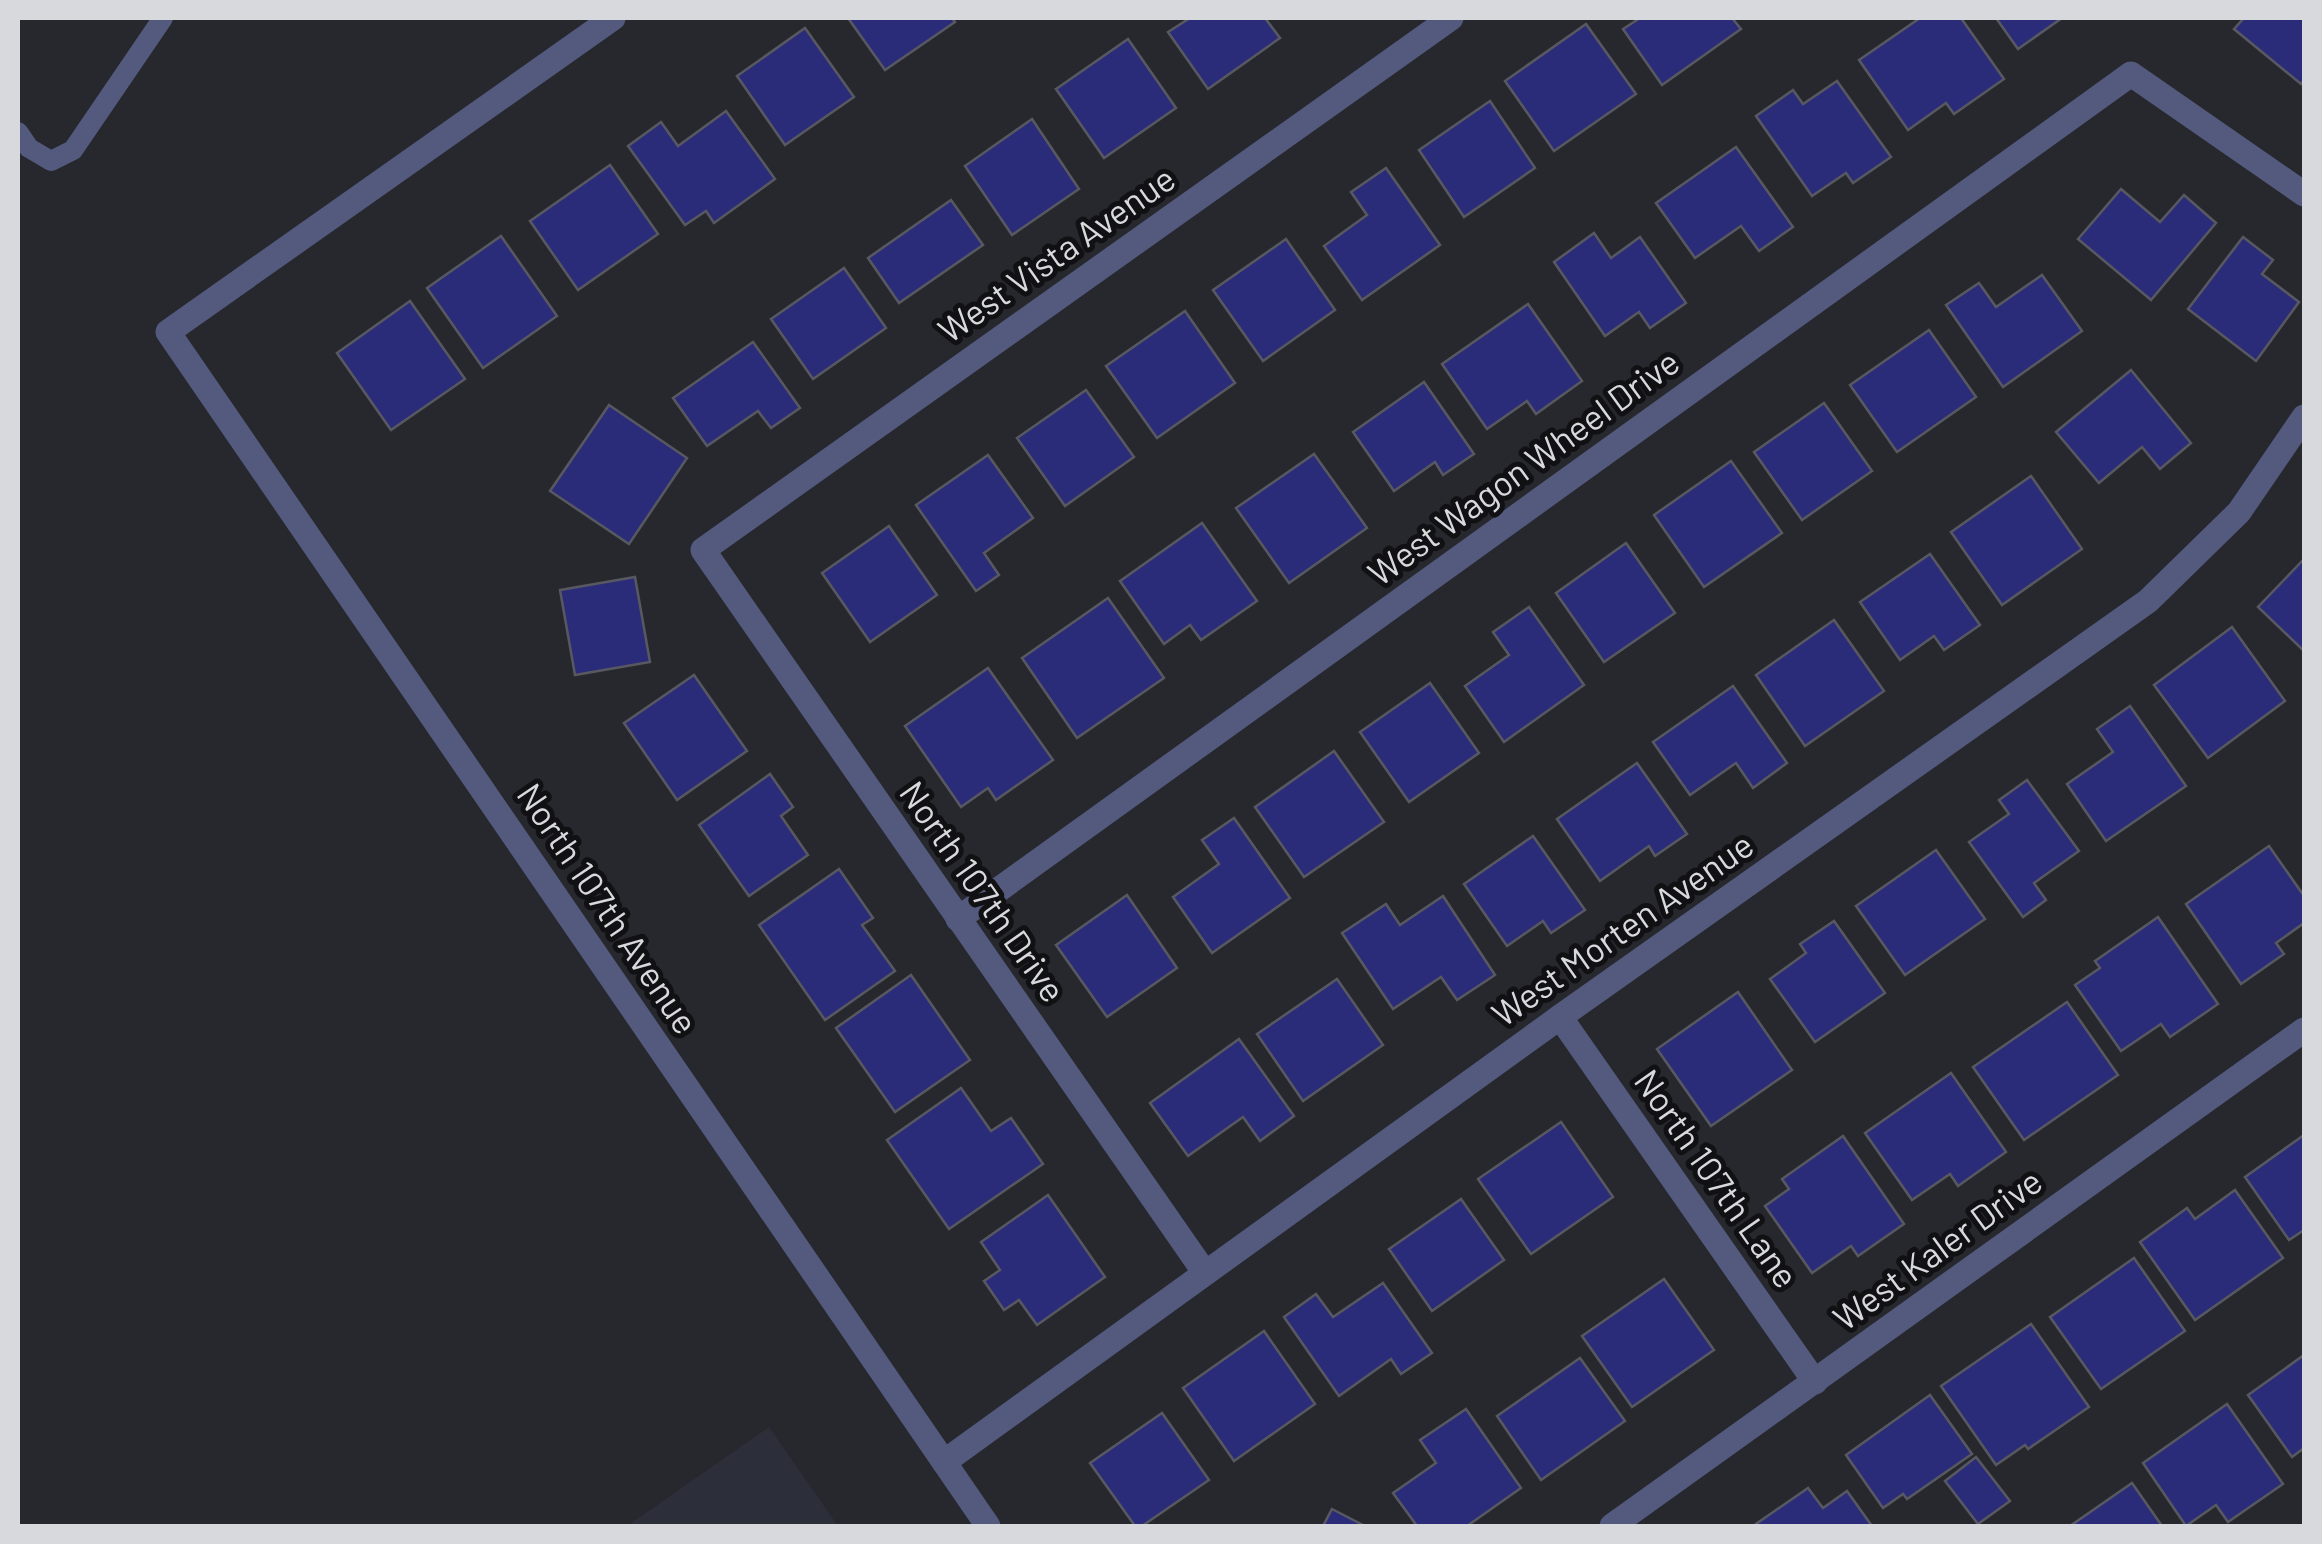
<svg xmlns="http://www.w3.org/2000/svg" width="2322" height="1544" font-family="Barlow,sans-serif">
	<rect width="100%" height="100%" fill="#27282e"/>
	<path fill="#2c2e3a" d="M769 1427 838 1526H627Z"/>
	<g fill="#2b2c79" stroke="#585960" stroke-width="2.5">
		<path d="M848 18H952L955 22 885 70Z"/>
		<path d="M1190 18H1265L1280 38 1208 89 1168 32Z"/>
		<path d="M1640 18H1732L1741 29 1662 85 1623 29Z"/>
		<path d="M1920 18H1961L2004 79 1954 114 1946 103 1908 130 1859 60Z"/>
		<path d="M1996 18H2062L2018 49Z"/>
		<path d="M2244 18H2304V80L2301 84 2234 29Z"/>
		<path d="M1586 24 1636 94 1554 151 1505 81Z"/>
		<path d="M805 28 854 97 785 145 737 76Z"/>
		<path d="M1128 39 1176 108 1104 158 1056 89Z"/>
		<path d="M1837 81 1891 157 1853 183 1846 173 1812 196 1756 116 1793 90 1803 104Z"/>
		<path d="M1490 101 1535 168 1464 217 1419 150Z"/>
		<path d="M726 111 775 179 714 223 706 211 685 225 628 146 661 122 678 146Z"/>
		<path d="M1032 119 1079 189 1012 235 965 166Z"/>
		<path d="M1736 147 1793 227 1759 251 1741 226 1695 258 1656 203Z"/>
		<path d="M610 165 658 234 578 290 530 221Z"/>
		<path d="M1386 168 1440 245 1362 300 1324 246 1367 215 1351 192Z"/>
		<path d="M2121 189 2160 222 2184 195 2216 223 2151 300 2078 239Z"/>
		<path d="M951 200 983 245 899 303 868 258Z"/>
		<path d="M1594 233 1611 258 1640 237 1686 303 1650 328 1639 312 1605 336 1554 262Z"/>
		<path d="M501 236 557 316 483 368 427 288Z"/>
		<path d="M2243 237 2273 260 2262 274 2299 302 2256 361 2188 309Z"/>
		<path d="M1286 239 1335 310 1263 361 1213 290Z"/>
		<path d="M844 268 886 328 813 379 771 319Z"/>
		<path d="M2042 275 2082 331 2003 387 1946 305 1979 283 1996 307Z"/>
		<path d="M410 301 465 379 391 430 337 353Z"/>
		<path d="M1528 304 1582 381 1536 414 1527 401 1487 429 1442 364Z"/>
		<path d="M1185 311 1235 383 1157 438 1106 366Z"/>
		<path d="M1929 330 1976 397 1897 452 1850 385Z"/>
		<path d="M753 342 800 408 771 428 758 411 707 446 673 398Z"/>
		<path d="M2131 370 2191 443 2160 469 2142 447 2099 483 2056 432Z"/>
		<path d="M1424 382 1474 454 1443 475 1435 462 1394 491 1353 432Z"/>
		<path d="M1086 390 1134 457 1065 506 1017 438Z"/>
		<path d="M1824 403 1872 471 1802 520 1754 452Z"/>
		<path d="M609 405 687 458 629 544 550 491Z"/>
		<path d="M1314 454 1367 528 1289 583 1236 508Z"/>
		<path d="M988 455 1033 518 984 553 999 575 976 591 916 505Z"/>
		<path d="M1731 461 1782 533 1704 587 1654 515Z"/>
		<path d="M2031 476 2082 549 2002 605 1951 532Z"/>
		<path d="M1202 523 1257 601 1201 640 1190 625 1164 644 1120 581Z"/>
		<path d="M889 526 937 595 870 642 822 573Z"/>
		<path d="M1626 543 1675 613 1604 662 1556 593Z"/>
		<path d="M1930 554 1980 625 1944 650 1934 636 1900 660 1860 602Z"/>
		<path d="M2304 559V651L2258 607Z"/>
		<path d="M635 577 650 662 575 675 560 590Z"/>
		<path d="M1108 598 1164 678 1077 738 1022 658Z"/>
		<path d="M1529 607 1584 685 1504 742 1465 686 1509 655 1493 632Z"/>
		<path d="M1834 620 1884 691 1805 746 1756 675Z"/>
		<path d="M2232 627 2285 701 2208 758 2154 685Z"/>
		<path d="M988 668 1053 760 996 800 988 788 961 807 905 726Z"/>
		<path d="M694 675 747 751 677 800 624 723Z"/>
		<path d="M1430 683 1479 753 1409 802 1360 732Z"/>
		<path d="M1733 686 1787 763 1753 788 1736 763 1690 795 1653 742Z"/>
		<path d="M2130 706 2186 786 2106 841 2067 784 2113 752 2097 729Z"/>
		<path d="M1334 751 1384 822 1304 877 1255 807Z"/>
		<path d="M1637 763 1687 834 1655 856 1649 846 1600 881 1557 819Z"/>
		<path d="M770 774 793 807 781 816 808 855 749 896 699 825Z"/>
		<path d="M2027 780 2079 851 2034 883 2046 900 2023 917 1969 842 2009 814 1999 800Z"/>
		<path d="M1234 818 1290 898 1212 953 1173 897 1219 864 1202 840Z"/>
		<path d="M1533 836 1585 910 1551 933 1543 921 1507 946 1464 884Z"/>
		<path d="M2269 846 2304 896V923L2276 943 2284 954 2241 984 2186 904Z"/>
		<path d="M1936 850 1985 919 1905 975 1856 906Z"/>
		<path d="M839 869 873 918 862 925 895 971 825 1020 759 925Z"/>
		<path d="M1127 895 1177 968 1107 1017 1056 945Z"/>
		<path d="M1443 896 1495 975 1457 1000 1441 977 1393 1009 1342 933 1386 904 1400 925Z"/>
		<path d="M2158 917 2218 1004 2170 1037 2161 1024 2121 1051 2075 985 2100 968 2095 961Z"/>
		<path d="M1834 921 1885 993 1815 1042 1770 979 1806 953 1800 944Z"/>
		<path d="M911 975 970 1060 895 1112 836 1028Z"/>
		<path d="M1337 979 1383 1045 1303 1101 1257 1034Z"/>
		<path d="M1738 992 1792 1070 1711 1126 1657 1049Z"/>
		<path d="M2067 1002 2118 1075 2024 1140 1973 1067Z"/>
		<path d="M1239 1039 1294 1116 1260 1141 1243 1117 1188 1156 1150 1103Z"/>
		<path d="M1951 1073 2006 1152 1958 1186 1950 1174 1912 1200 1865 1133Z"/>
		<path d="M961 1088 991 1131 1011 1118 1043 1164 949 1229 887 1140Z"/>
		<path d="M1561 1122 1613 1197 1531 1254 1478 1179Z"/>
		<path d="M2304 1135V1230L2289 1240 2245 1177Z"/>
		<path d="M1843 1136 1904 1224 1858 1256 1851 1246 1812 1273 1765 1206 1789 1189 1782 1179Z"/>
		<path d="M2235 1190 2283 1258 2195 1320 2140 1242 2187 1208 2195 1219Z"/>
		<path d="M1048 1195 1105 1277 1037 1325 1019 1300 1004 1310 984 1281 1000 1270 981 1242Z"/>
		<path d="M1461 1199 1504 1260 1432 1311 1389 1249Z"/>
		<path d="M2134 1258 2185 1331 2101 1389 2050 1317Z"/>
		<path d="M1664 1279 1714 1350 1632 1407 1582 1336Z"/>
		<path d="M1383 1283 1432 1353 1401 1374 1391 1359 1339 1396 1284 1317 1316 1294 1333 1317Z"/>
		<path d="M2031 1324 2089 1407 2028 1449 2025 1445 1996 1465 1941 1386Z"/>
		<path d="M1264 1331 1315 1404 1234 1461 1183 1388Z"/>
		<path d="M2304 1355V1448L2292 1457 2248 1395Z"/>
		<path d="M1580 1358 1625 1421 1541 1480 1497 1416Z"/>
		<path d="M1930 1395 1972 1454 1907 1499 1903 1494 1883 1508 1846 1455Z"/>
		<path d="M2227 1404 2283 1484 2228 1522 2216 1505 2186 1526 2143 1463Z"/>
		<path d="M1466 1409 1521 1488 1467 1526H1417L1393 1493 1436 1463 1420 1440Z"/>
		<path d="M1162 1413 1209 1480 1142 1526H1135L1090 1463Z"/>
		<path d="M1976 1457 2010 1501 1978 1524 1945 1481Z"/>
		<path d="M2132 1483 2162 1526H2070Z"/>
		<path d="M1808 1488 1823 1508 1847 1491 1872 1526H1753Z"/>
		<path d="M1332 1509 1365 1526H1323Z"/>
	</g>
	<g fill="none" stroke-linecap="round" stroke-linejoin="round">
		<path stroke="#545a7e" stroke-width="20" d="M18 132 29 148 51 161 73 150 163 18"/>
		<g stroke="#545a7e" stroke-width="25">
			<path d="M958 919 2131 74 2304 194"/>
			<path d="M1560 1017 1815 1382"/>
			<path d="M1205 1273 703 550 1451 18"/>
			<path d="M944 1462 1560 1017 2148 601 2239 512 2304 417"/>
			<path d="M1612 1526 2304 1030"/>
		</g>
		<path stroke="#545a7e" stroke-width="25" d="M613 18 168 332 988 1526"/>
	</g>
	<g text-anchor="middle" stroke-width="10" stroke-linejoin="round" paint-order="stroke">
		<g font-size="35" fill="#d8d9dd" stroke="#111114">
			<text transform="translate(1057 255) rotate(-35)" y="12">West Vista Avenue</text>
			<text transform="translate(1524 468) rotate(-36)" y="12">West Wagon Wheel Drive</text>
			<text transform="translate(982 892) rotate(55)" y="12">North 107th Drive</text>
			<text transform="translate(607 909) rotate(56)" y="12">North 107th Avenue</text>
			<text transform="translate(1623 930) rotate(-35)" y="12">West Morten Avenue</text>
			<text transform="translate(1716 1179) rotate(55)" y="12">North 107th Lane</text>
			<text transform="translate(1938 1250) rotate(-36)" y="12">West Kaler Drive</text>
		</g>
	</g>
	<rect width="2322" height="1544" fill="none" stroke="#d8d9dd" stroke-width="40"/>
</svg>
